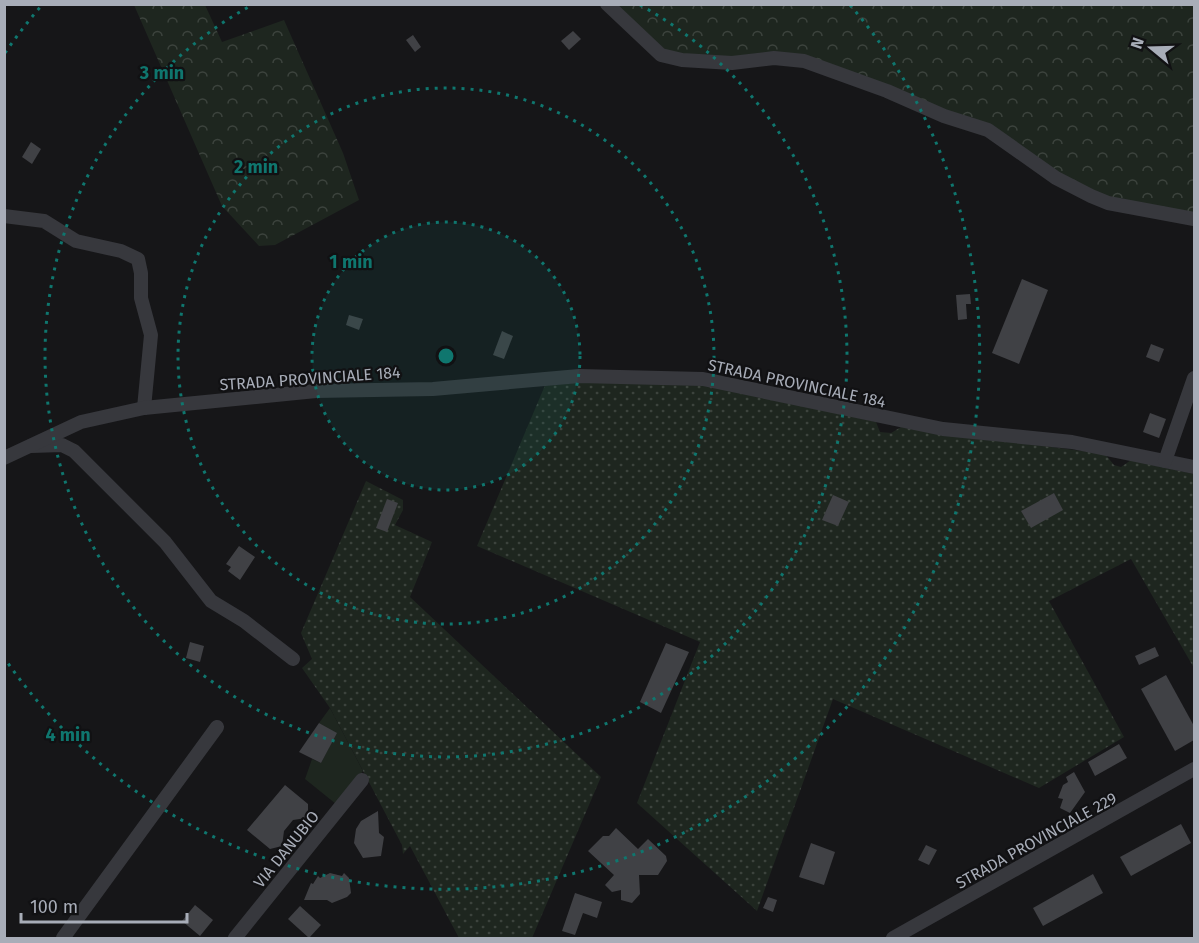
<svg xmlns="http://www.w3.org/2000/svg" width="1199" height="943" font-family="'Fira Sans',sans-serif">
	<defs>
		<pattern id="grass-dots" width="8" height="8" patternUnits="userSpaceOnUse" patternTransform="scale(1.5)"><rect width="8" height="8" fill="#1e261f"/><path d="M2 2h.1M6 6h.1" fill="none" stroke="#3c433d" stroke-width="1.8" stroke-linecap="round"/></pattern>
		<pattern id="forest-crowns" width="20" height="18" patternUnits="userSpaceOnUse" patternTransform="scale(1.5)"><rect width="20" height="18" fill="#1e261f"/><path d="M2 6a3 3 0 1 1 6 0M12 15a3 3 0 1 1 6 0" fill="none" stroke="#3c433d"/></pattern>
	</defs>
	<rect width="100%" height="100%" fill="#161618"/>
	<g fill="url(#grass-dots)">
		<path d="M571 381 679 383 725 388 876 422 880 432 891 433 901 427 1105 454 1114 465 1121 467 1131 460 1194 474V668L1131 559 1049 601 1124 737 1039 788 833 699 757 911 637 803 700 642 477 546 546 383Z"/>
		<path d="M366 481 403 500V510L395 525 432 542 410 597 601 777 532 938H459L410 846 403 854 402 845 330 708 302 668 312 659 301 633Z"/>
	</g>
	<g fill="url(#forest-crowns)">
		<path d="M134 5H205L222 42 284 20 343 153 359 200 275 245 259 246 222 206Z"/>
		<path d="M613 5H1194V213L1107 198 1047 166 1000 132 799 56 734 59 667 53Z"/>
	</g>
	<path fill="#1e261f" d="M330 708 363 771 336 804 305 779 312 759 321 763 336 733 319 723Z"/>
	<g fill="#404145">
		<path d="M573 31 581 39 569 50 561 41Z"/>
		<path d="M413 35 421 47 415 52 406 40Z"/>
		<path d="M31 142 41 149 32 164 22 157Z"/>
		<path d="M1022 279 1048 290 1019 364 992 353Z"/>
		<path d="M970 294 971 304H966L967 319 958 320 956 295Z"/>
		<path d="M349 315 363 319 359 330 346 325Z"/>
		<path d="M502 331 513 336 504 359 493 355Z"/>
		<path d="M1151 344 1164 349 1159 362 1146 357Z"/>
		<path d="M1150 413 1166 419 1159 438 1143 432Z"/>
		<path d="M1054 493 1063 510 1031 528 1021 511Z"/>
		<path d="M833 495 849 502 838 526 822 520Z"/>
		<path d="M387 499 398 503 387 532 376 528Z"/>
		<path d="M239 546 255 557 240 580 228 571 231 567 226 564Z"/>
		<path d="M190 642 204 646 200 662 186 658Z"/>
		<path d="M666 643 689 652 661 713 640 702Z"/>
		<path d="M1155 647 1159 656 1139 665 1135 656Z"/>
		<path d="M1166 675 1194 726V740L1175 751 1141 689Z"/>
		<path d="M319 723 337 733 321 763 299 752Z"/>
		<path d="M1119 744 1127 758 1095 776 1088 762Z"/>
		<path d="M1074 772 1085 792 1070 813 1060 808 1063 799 1058 798 1063 785 1068 782 1066 777Z"/>
		<path d="M285 785 308 804V813L306 818 293 820 284 831 282 846 270 849 247 830Z"/>
		<path d="M378 811 379 833 384 837 381 856 363 858 354 843 356 829 361 821Z"/>
		<path d="M1181 824 1191 843 1131 876 1120 857Z"/>
		<path d="M616 828 638 849 648 839 666 856 667 861 658 875H639L640 894 632 903 621 900V890L612 892 605 885 614 875 588 851 603 836H609Z"/>
		<path d="M811 843 835 852 824 885 799 877Z"/>
		<path d="M926 845 937 850 929 865 918 860Z"/>
		<path d="M330 873 342 876 344 873 349 878 351 893 347 897 332 903 327 900H304L311 883 313 884 318 876 320 878Z"/>
		<path d="M1093 874 1103 893 1043 926 1033 908Z"/>
		<path d="M575 893 602 902 597 918 583 913 575 935 562 931Z"/>
		<path d="M768 897 777 900 773 912 763 908Z"/>
		<path d="M195 905 213 920 200 936 182 921Z"/>
		<path d="M300 906 321 925 309 938 288 919Z"/>
	</g>
	<g fill="none" stroke-linecap="round" stroke-linejoin="round">
		<g stroke="#37383d" stroke-width="14">
			<path d="M607 4 661 55 682 60 732 63 774 58 804 61 887 91 944 116 988 130 1056 178 1091 196 1108 203 1194 219"/>
			<path d="M4 216 44 221 76 241 121 251 138 259 141 273V298L151 335 144 408"/>
			<path d="M31 446 62 445 74 451 165 542 211 601 244 621 293 659"/>
			<path d="M4 458 81 422 144 408 316 391 433 389 579 376 703 379 943 429 1072 442 1194 467"/>
			<path d="M1165 461 1194 378"/>
			<path d="M63 938 217 727"/>
			<path d="M235 938 362 780"/>
			<path d="M893 938 1194 769"/>
		</g>
	</g>
	<circle cx="446" cy="356" r="134" fill="#0f766e" fill-opacity=".12"/>
	<g fill="none" stroke="#0f766e" stroke-width="3" stroke-dasharray="3 6">
		<circle cx="446" cy="356" r="134"/>
		<circle cx="446" cy="356" r="268"/>
		<path d="M640 5A401 401 0 1 1 252 5"/>
		<path d="M5 53A535 535 0 0 1 42 5M850 5A535 535 0 1 1 5 659"/>
	</g>
	<g text-anchor="middle" stroke-width="4.5" stroke-linejoin="round" paint-order="stroke">
		<g font-size="16" fill="#a8adb8" stroke="#111113">
			<text transform="translate(310 378) rotate(-4)" y="6">STRADA PROVINCIALE 184</text>
			<text transform="translate(797 383) rotate(12)" y="6">STRADA PROVINCIALE 184</text>
			<text transform="translate(1036 840) rotate(-29)" y="6">STRADA PROVINCIALE 229</text>
			<text transform="translate(286 849) rotate(-51)" y="6">VIA DANUBIO</text>
		</g>
	</g>
	<circle cx="446" cy="356" r="9" fill="#0f766e" stroke="#111113" stroke-width="3"/>
	<g font-size="18" text-anchor="middle" font-weight="bold" fill="#0f766e" stroke="#111113" stroke-width="4.5" stroke-linejoin="round" paint-order="stroke">
		<text x="162" y="79">3 min</text>
		<text x="256" y="173">2 min</text>
		<text x="351" y="268">1 min</text>
		<text x="68" y="741">4 min</text>
	</g>
	<rect width="1199" height="943" fill="none" stroke="#a8adb8" stroke-width="12"/>
	<g transform="translate(1151 48) rotate(289)" stroke="#111113" stroke-width="4.5" paint-order="stroke">
	<path d="M0-4.5L10 22L0 15L-10 22Z" fill="#a8adb8"/>
	<text y="-9" font-size="16" font-weight="bold" text-anchor="middle" fill="#a8adb8">N</text>
	</g>
	<path d="M21 913v9h166v-9" fill="none" stroke="#a8adb8" stroke-width="3"/>
	<text x="30" y="913" font-size="18" fill="#a8adb8" stroke="#111113" stroke-width="4.5" paint-order="stroke">100 m</text>
</svg>
